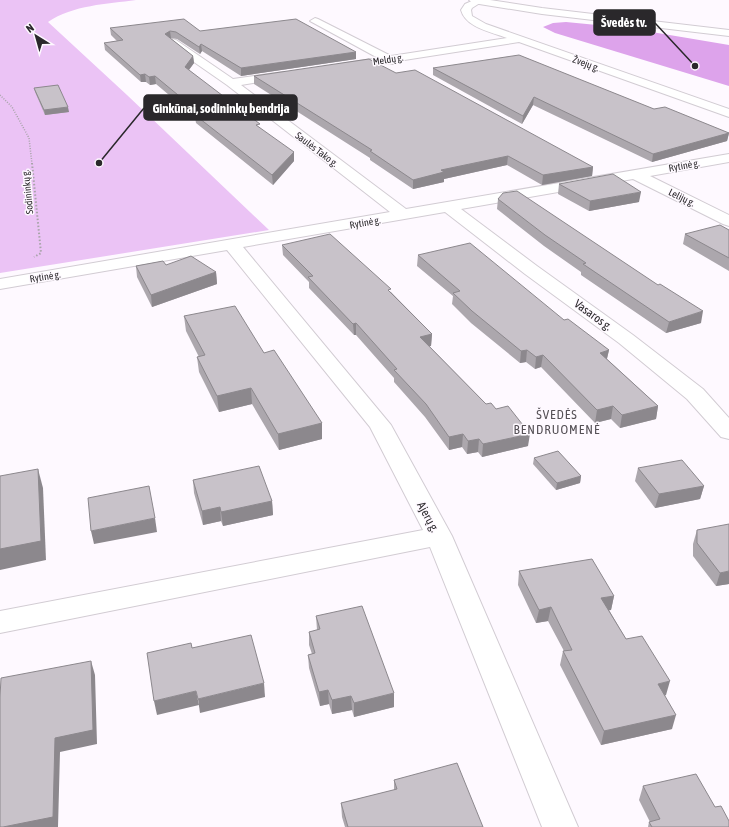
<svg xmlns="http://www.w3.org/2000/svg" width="729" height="827" font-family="'Asap Condensed',sans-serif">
	<rect width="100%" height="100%" fill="#fef9ff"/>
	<path fill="#ebc3f5" d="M0 0H136C107 4 73 5 48 22L127 95 269 230 0 273Z"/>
	<path fill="#dda3eb" d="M566 22 628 28 729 45V86L555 33 543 27 553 23Z"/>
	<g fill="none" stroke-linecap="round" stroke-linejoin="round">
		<g stroke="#d2ccd3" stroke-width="2">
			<g id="minor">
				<path d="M474 0 483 1 472 8 471 10 472 16 486 24 729 109V117L519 42 398 61 397 63 393 64 388 63 344 69 340 68 338 66 340 64 378 58 310 21 315 18 318 19 391 56 507 38C492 32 466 28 461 10L465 4Z"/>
				<path d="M172 39 176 40 233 79 284 72 288 73 290 75 288 77 241 85 406 209 729 154V162L650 176 729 215V226L723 224 633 179 461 209 537 266 633 335 703 389 729 418V439L721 437 687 399 619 343 525 274 445 212 243 247 391 425 452 536 578 827H542L430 547 0 633V611L423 530 370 427 227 250 0 289V279L390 212 227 85 168 44 167 42Z"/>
			</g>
		</g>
		<g stroke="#d2ccd3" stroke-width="2">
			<path id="primary" d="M469 0H490L542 8 729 30V36L542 14 473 3Z"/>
		</g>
		<path stroke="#a8a4a9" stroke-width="1.5" stroke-dasharray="1 1.5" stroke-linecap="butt" d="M0 95 12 107 29 138 32 164"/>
		<path stroke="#a8a4a9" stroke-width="2" stroke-dasharray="1.5 2" stroke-linecap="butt" d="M32 163 41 253 34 257"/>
		<use href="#minor" fill="#fff" fill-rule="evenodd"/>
		<use href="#primary" fill="#fff" fill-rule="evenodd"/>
	</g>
	<g fill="#aca7ad">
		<path d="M110 28 200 31 356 52V59L241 76 202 51 200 54 177 39 171 38H170L193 56 194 63 189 70 260 128 294 161 273 185 196 123 195 117 156 84 150 85 146 82H141L105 50 104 43 117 41 111 35Z"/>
		<path d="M433 68 654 109 729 133 727 141 652 162 533 105 522 124 433 75Z"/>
		<path d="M396 73 593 167 592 176 542 185 507 165 444 179V182L413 189 370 160V158L254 84V76Z"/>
		<path d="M34 88 69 112 45 115 35 92Z"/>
		<path d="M559 184 639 202 589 211 558 194Z"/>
		<path d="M498 199 701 323 666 333 581 275V272L544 246 497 209Z"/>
		<path d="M729 230V271L683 244 685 234Z"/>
		<path d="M282 245 391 292 432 334 431 346H429L486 404 496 409 528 446 482 457 478 452 467 454 462 447 449 450 425 417 394 382V378L356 335H354L309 288V282L283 255Z"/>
		<path d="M418 255 564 320 609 350 607 359 658 406 656 419 620 428 611 419 595 423 541 367 535 369 526 362 520 363 471 323 452 304 453 296 417 266Z"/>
		<path d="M166 265 216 272 217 284 152 307 137 277 136 266Z"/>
		<path d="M184 316 264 353 322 423V439L279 450 252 404 219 412 199 372 197 357H199L186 331Z"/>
		<path d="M534 458 581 476 580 483 556 490 533 464Z"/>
		<path d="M638 468 704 486 700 499 655 508 635 481Z"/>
		<path d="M193 480 272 501 273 515 223 526 221 521 203 525 194 493Z"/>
		<path d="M697 530 729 584 716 586 693 556V544Z"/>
		<path d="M519 571 614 596 611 610H609L626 639 666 695 664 696 672 729 601 745 560 665 563 651H564L548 621 536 623 518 585Z"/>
		<path d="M316 616 394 707 354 717 352 710 332 714 329 704 320 706 309 668 308 655 312 654 309 645V632L317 630Z"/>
		<path d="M394 780 483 827H345L342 817 341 803 394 790Z"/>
		<path d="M643 786 715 807 729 827H648L649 822H650L639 800Z"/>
	</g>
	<g fill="#8c888d">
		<path d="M170 31 171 38 166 41 165 34Z"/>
		<path d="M201 44 202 51 200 54 199 47Z"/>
		<path d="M356 52V59L241 76V68Z"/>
		<path d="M193 56 194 63 185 75V67Z"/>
		<path d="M145 74 146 82H141L140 75Z"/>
		<path d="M155 76 156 84 150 85 149 77Z"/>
		<path d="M534 97 533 105 522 124 523 116Z"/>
		<path d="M68 107 69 112 45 115 44 110Z"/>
		<path d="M729 133 727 141 652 162 653 154Z"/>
		<path d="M294 152V161L273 185 272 175Z"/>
		<path d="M508 156 507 165 444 179V182L413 189V180L441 170Z"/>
		<path d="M593 167 592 176 542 185 543 175Z"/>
		<path d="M641 192 639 202 589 211 590 201Z"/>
		<path d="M216 272 217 284 152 307 151 295Z"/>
		<path d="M703 311 701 323 666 333 669 322Z"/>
		<path d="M356 323V335H354L353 324Z"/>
		<path d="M432 334 431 346 419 349 420 337Z"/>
		<path d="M527 350 526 362 520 363 521 351Z"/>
		<path d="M609 350 606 362 600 353Z"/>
		<path d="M543 355 541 367 535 369 536 357Z"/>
		<path d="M251 388 252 404 219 412 217 396Z"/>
		<path d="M613 406 611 419 595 423 597 410Z"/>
		<path d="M658 406 656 419 620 428 622 415Z"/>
		<path d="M322 423V439L279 450 278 434Z"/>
		<path d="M463 434 462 447 449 450V437Z"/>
		<path d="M530 434 528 446 482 457 483 444Z"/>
		<path d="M479 439 478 452 467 454 468 441Z"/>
		<path d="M38 469 43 488 46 560 0 570V549Z"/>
		<path d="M581 476 580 483 556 490 557 483Z"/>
		<path d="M704 486 700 499 655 508 659 494Z"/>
		<path d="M272 501 273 515 223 526 221 512Z"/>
		<path d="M220 507 221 521 203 525 202 511Z"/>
		<path d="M155 518 157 532 94 544 91 531Z"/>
		<path d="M729 571V584L716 586 720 573Z"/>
		<path d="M614 596 611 610 599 612 601 598Z"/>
		<path d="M551 607 548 621 536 623 539 610Z"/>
		<path d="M91 661 95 675 97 744 60 752 58 827H3L55 738Z"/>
		<path d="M670 681 666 695 654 698 658 684Z"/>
		<path d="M264 683 265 697 200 713 198 699Z"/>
		<path d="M328 690 329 704 320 706 319 692Z"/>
		<path d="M196 691 199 705 157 715 154 701Z"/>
		<path d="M394 693V707L354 717V703Z"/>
		<path d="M351 696 352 710 332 714V700Z"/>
		<path d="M676 715 672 729 601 745 604 731Z"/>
	</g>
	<g fill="#c8c2c9" stroke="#8c888d">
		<path d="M184 19 200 31 296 19 356 52 241 68 201 44 199 47 176 32 170 31 165 34 193 56 185 67 260 124 256 125 294 152 272 175 195 115 201 114 155 76 149 77 145 74 140 75 104 43 123 40 110 28Z"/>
		<path d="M519 55 654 109 665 107 729 133 653 154 534 97 523 116 433 68Z"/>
		<path d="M369 59 396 73 415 70 593 167 543 175 508 156 441 170 444 172 413 180 370 151 372 150 254 76Z"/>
		<path d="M58 85 68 107 44 110 34 88Z"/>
		<path d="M613 174 641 192 590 201 559 184Z"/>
		<path d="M517 191 658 285 660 284 703 311 669 322 583 264 586 263 545 235 498 199 503 193Z"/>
		<path d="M720 225 729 230V258L685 234Z"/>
		<path d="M330 234 391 289 388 290 432 334 420 337 486 404 491 403 496 409 508 406 530 434 483 444 479 439 468 441 463 434 449 437 426 404 394 370 397 369 356 323 353 324 308 277 313 276 282 245Z"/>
		<path d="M470 243 564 320 568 319 609 350 600 353 658 406 622 415 613 406 597 410 543 355 536 357 527 350 521 351 472 311 453 293 460 291 418 255Z"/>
		<path d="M191 256 216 272 151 295 136 266 163 261 166 265Z"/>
		<path d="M235 306 264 353 274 350 322 423 278 434 251 388 217 396 197 357 205 355 184 316Z"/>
		<path d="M558 451 581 476 557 483 534 458Z"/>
		<path d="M682 460 704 486 659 494 638 468Z"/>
		<path d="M259 466 272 501 221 512 220 507 202 511 193 480Z"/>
		<path d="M38 469 41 541 0 549V476Z"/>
		<path d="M149 486 155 518 91 531 88 498Z"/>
		<path d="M729 524V571L720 573 697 543V530Z"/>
		<path d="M592 559 614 596 601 598 626 639 642 636 670 681 658 684 676 715 604 731 563 651 572 650 551 607 539 610 519 571Z"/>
		<path d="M362 606 394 693 354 703 351 696 332 700 328 690 319 692 308 655 315 653 309 632 320 629 316 616Z"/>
		<path d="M251 635 264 683 198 699 196 691 154 701 147 653 191 643 192 648Z"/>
		<path d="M91 661 93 730 55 738 53 817 3 827H0V697L1 678Z"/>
		<path d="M457 763 483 827H348L341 803 397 789 394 780Z"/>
		<path d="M696 774 715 807 721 806 729 821V827H652L649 822 660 819 643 786Z"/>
	</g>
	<g text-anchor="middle" stroke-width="3" stroke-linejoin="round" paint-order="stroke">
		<g font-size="10" fill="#2a282b" stroke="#fef9ff">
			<text transform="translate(388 59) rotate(-9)" y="4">Meldų g.</text>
			<text transform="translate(586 63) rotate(20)" y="4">Žvejų g.</text>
			<text transform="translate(317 149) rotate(37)" y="4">Saulės Tako g.</text>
			<text transform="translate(684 165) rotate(-10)" y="4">Rytinė g.</text>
			<text transform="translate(27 192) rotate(-96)" y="4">Sodininkų g.</text>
			<text transform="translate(682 197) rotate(26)" y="4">Lelijų g.</text>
			<text transform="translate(365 222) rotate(-10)" y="4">Rytinė g.</text>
			<text transform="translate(45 276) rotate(-9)" y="4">Rytinė g.</text>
		</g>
		<g font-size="12" fill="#2a282b" stroke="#fef9ff">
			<text transform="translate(593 315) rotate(36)" y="4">Vasaros g.</text>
			<text transform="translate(428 517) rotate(62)" y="4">Ajerų g.</text>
		</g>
		<g font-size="13" letter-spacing="1" fill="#555056" stroke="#fef9ff">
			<text x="557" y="419">ŠVEDĖS<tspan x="557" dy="15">BENDRUOMENĖ</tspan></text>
		</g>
	</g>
	<path fill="none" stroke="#2a282b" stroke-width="1.5" d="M695 66L655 23M99 163L144 108"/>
	<g fill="#2a282b" stroke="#fef9ff" stroke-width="1.5">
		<circle cx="695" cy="66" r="4"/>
		<circle cx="99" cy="163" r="4"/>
	</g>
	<g fill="#2a282b" stroke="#2a282b" stroke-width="1.5">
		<rect x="594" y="10" width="61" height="25" rx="4"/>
		<rect x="144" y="95" width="153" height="25" rx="4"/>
	</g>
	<g font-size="13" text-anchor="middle" font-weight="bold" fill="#fff">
		<text x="624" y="27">Švedės tv.</text>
		<text x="221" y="113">Ginkūnai, sodininkų bendrija</text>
	</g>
	<g transform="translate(36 36) rotate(323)" stroke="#fef9ff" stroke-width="3" paint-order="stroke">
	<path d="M0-3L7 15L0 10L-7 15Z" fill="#2a282b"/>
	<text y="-6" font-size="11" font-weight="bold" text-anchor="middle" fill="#2a282b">N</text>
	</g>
</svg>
